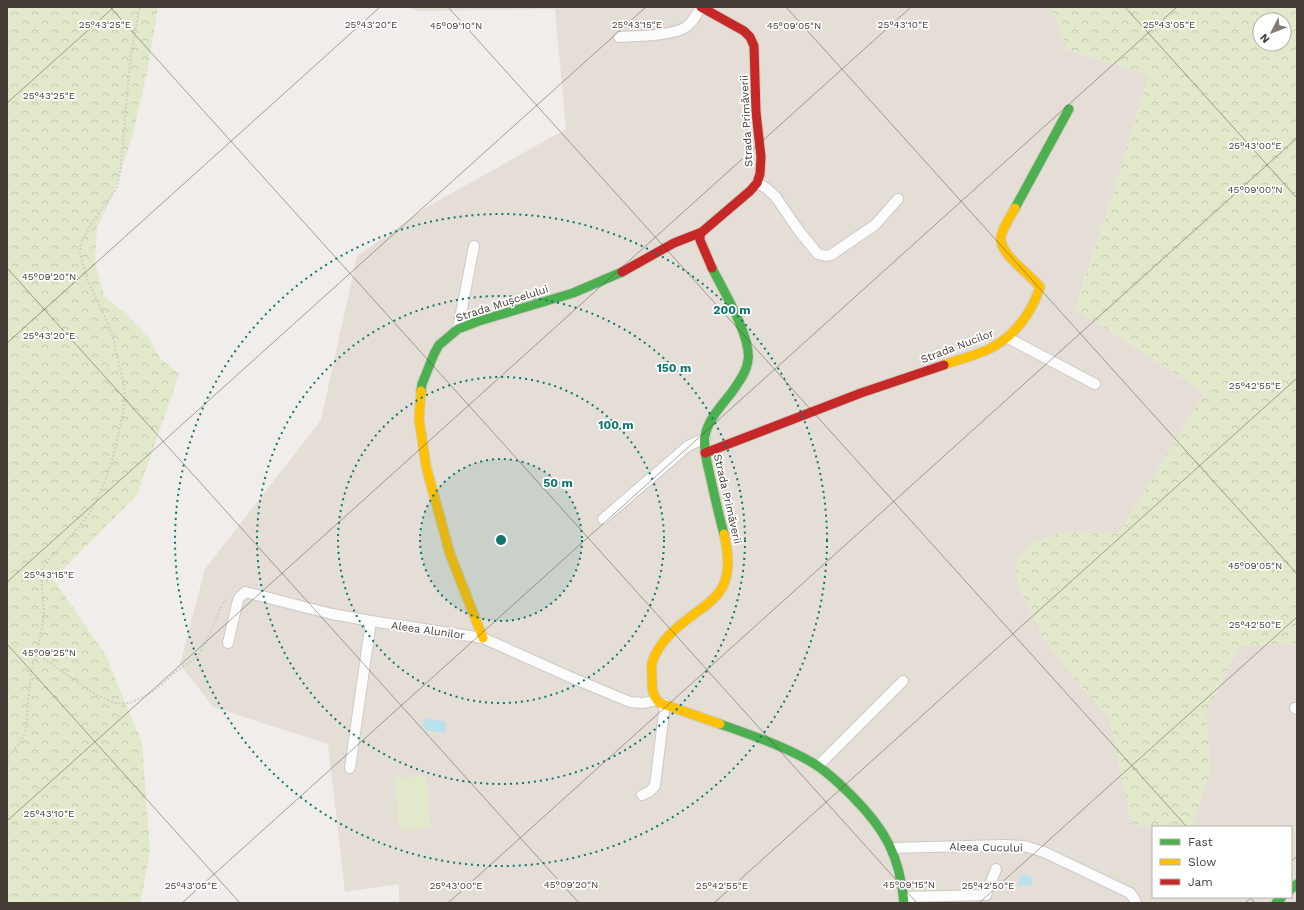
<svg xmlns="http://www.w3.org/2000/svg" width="1304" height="910" font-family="'Work Sans',sans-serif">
	<defs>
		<pattern id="forest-crowns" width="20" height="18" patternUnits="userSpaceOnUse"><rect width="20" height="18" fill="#e2e9cb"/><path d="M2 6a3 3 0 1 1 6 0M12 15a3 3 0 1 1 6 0" fill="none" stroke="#c3c9af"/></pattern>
	</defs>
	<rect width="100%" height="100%" fill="#f0edea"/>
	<path fill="#e4ded7" d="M407 7H1051L1068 50 1149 75 1113 194 1075 308 1205 393 1119 533H1060L1031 544 1014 567 1022 594 1043 637 1073 677 1109 717 1132 825 1153 827V897H1291V827H1191L1210 772 1206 713 1240 646 1297 643V903H399V884L345 892 328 744 213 707 180 664 205 569 321 420 357 256 427 207 566 129 555 9 416 11Z"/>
	<g fill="url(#forest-crowns)" fill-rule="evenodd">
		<path d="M7 7H158L147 72 133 135 112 196 97 228 95 262 104 296 126 314 147 336 160 358 179 374 137 495 53 579 105 654 142 743 150 852 140 903H7Z"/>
		<path d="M1051 7H1297V643L1240 646 1206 713 1210 772 1191 827H1153L1132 825 1109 717 1073 677 1043 637 1022 594 1014 567 1031 544 1060 533H1119L1205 393 1075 308 1113 194 1149 75 1068 50ZM1260 20H1284V44H1260Z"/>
	</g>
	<path fill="#e2e9cb" d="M426 776 430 828 399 830 396 778Z"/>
	<g fill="#bbe1ed">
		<path d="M425 718 446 722 445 733 425 730V727L422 725 425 722Z"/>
		<path d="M1020 875 1031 876 1032 886 1018 885Z"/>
	</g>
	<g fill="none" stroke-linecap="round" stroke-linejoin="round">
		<g stroke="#ccc9c6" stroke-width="12">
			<g id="street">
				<path d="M619 37C636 36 673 36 686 27 693 22 697 14 701 7"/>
				<path d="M757 183 766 188 775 196 799 231 818 254 826 256 831 255 875 225 898 199"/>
				<path d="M458 329 474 246"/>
				<path d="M1008 338 1095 384"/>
				<path d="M603 519 688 446 705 438"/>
				<path d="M228 643 237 604 239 598 245 592 332 614 371 621 483 638 570 677 630 702 644 703 656 700"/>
				<path d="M1295 708 1297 709"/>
				<path d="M818 766 903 681"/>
				<path d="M350 768 371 621"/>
				<path d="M642 795 649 792 655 786 665 704"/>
				<path d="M892 848 1005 845 1024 846 1044 852 1130 893 1135 900 1136 903"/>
				<path d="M904 897 986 895 996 869"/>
			</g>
		</g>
		<g stroke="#d1cac2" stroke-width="11">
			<g id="fast">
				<path d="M1015 208 1069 109"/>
				<path d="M712 268C722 288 752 338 748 360 747 372 738 383 732 392 722 405 708 419 705 436 703 451 708 466 711 480 715 498 719 516 724 534"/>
				<path d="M421 391 422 384 434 354 439 345 458 329 479 321 573 293 622 272"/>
				<path d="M720 724C751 735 784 746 813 763 828 772 840 784 852 796 885 829 900 856 904 903"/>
				<path d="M1291 889 1297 884"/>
				<path d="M1276 903 1282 897"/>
			</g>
		</g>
		<g stroke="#d1cac2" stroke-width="11">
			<g id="slow">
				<path d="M944 365C959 359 976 356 991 348 1015 336 1032 312 1040 287 1030 273 994 252 1002 233 1005 224 1011 216 1015 208"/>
				<path d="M421 391 419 419 426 466 450 554 483 638"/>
				<path d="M720 724 660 703C652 696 652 688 652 678 652 673 651 667 652 663 659 639 682 623 701 609 709 603 717 597 722 588 731 571 728 552 724 534"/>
			</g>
		</g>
		<g stroke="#d1cac2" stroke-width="11">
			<g id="jam">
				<path d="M701 7 744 31 750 37 754 46 756 112 761 157 760 174 757 183 750 191 702 232 700 235V240L712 268"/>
				<path d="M622 272 674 243 702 232"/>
				<path d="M705 453 861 393 944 365"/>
			</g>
		</g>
		<g stroke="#d1cdcb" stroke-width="2" stroke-dasharray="2 2" stroke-linecap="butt">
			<path d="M37 654 93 693 114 703H130L145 696 160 686 175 672 197 657 205 644 223 603 228 598"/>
			<path d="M7 758 22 740 26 728 31 670 37 654 44 615 41 571 46 563 78 528 91 511 104 484 115 450 124 408 125 390 113 338 106 319 87 279 80 253 81 243 90 226 116 189 120 174 131 53 140 7"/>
		</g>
		<use href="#street" stroke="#fdfcfc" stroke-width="10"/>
		<use href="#fast" stroke="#4caf50" stroke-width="9"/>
		<use href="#slow" stroke="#ffc107" stroke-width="9"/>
		<use href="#jam" stroke="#c62828" stroke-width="9"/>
	</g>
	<path fill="none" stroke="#463d36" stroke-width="1" stroke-opacity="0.45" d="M110 7 917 903M448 7 1187 827M786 7 1297 574M1125 7 1297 198M7 103 114 7M7 268 579 903M7 343 380 7M7 582 646 7M7 644 240 903M7 821 911 7M1291 862 1297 856M1250 897 1255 903M182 903 1177 7M448 903 1297 138M714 903 1297 378M979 903 1297 617M1245 903 1252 897"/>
	<circle cx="501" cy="540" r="81" fill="#0f766e" fill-opacity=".12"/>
	<g fill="none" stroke="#0f766e" stroke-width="2" stroke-dasharray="2 4">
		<circle cx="501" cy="540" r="81"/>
		<circle cx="501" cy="540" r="163"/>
		<circle cx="501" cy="540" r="244"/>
		<circle cx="501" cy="540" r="326"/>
	</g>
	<g text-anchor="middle" stroke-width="3.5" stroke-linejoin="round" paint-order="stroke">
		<g font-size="11" fill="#463d36" stroke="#fff">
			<text transform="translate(746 121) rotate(-93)" y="4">Strada Primăverii</text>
			<text transform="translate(502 303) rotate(-18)" y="4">Strada Mușcelului</text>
			<text transform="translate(957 346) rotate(-21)" y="4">Strada Nucilor</text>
			<text transform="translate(728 499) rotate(77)" y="4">Strada Primăverii</text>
			<text transform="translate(428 630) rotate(8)" y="4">Aleea Alunilor</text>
			<text transform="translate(986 847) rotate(1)" y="4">Aleea Cucului</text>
		</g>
	</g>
	<g font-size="10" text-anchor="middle" fill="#463d36" stroke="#fff" stroke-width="3.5" stroke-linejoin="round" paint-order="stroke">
		<text x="105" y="28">25°43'25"E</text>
		<text x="371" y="28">25°43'20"E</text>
		<text x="637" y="28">25°43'15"E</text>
		<text x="903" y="28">25°43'10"E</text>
		<text x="1169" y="28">25°43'05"E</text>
		<text x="456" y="29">45°09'10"N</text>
		<text x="794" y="29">45°09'05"N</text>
		<text x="49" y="99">25°43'25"E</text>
		<text x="1255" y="149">25°43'00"E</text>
		<text x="1255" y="193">45°09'00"N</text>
		<text x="49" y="280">45°09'20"N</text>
		<text x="49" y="339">25°43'20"E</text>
		<text x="1255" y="389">25°42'55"E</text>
		<text x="1255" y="569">45°09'05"N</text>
		<text x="49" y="578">25°43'15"E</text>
		<text x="1255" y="628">25°42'50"E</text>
		<text x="49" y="656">45°09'25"N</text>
		<text x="49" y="817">25°43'10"E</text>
		<text x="571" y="888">45°09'20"N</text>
		<text x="909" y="888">45°09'15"N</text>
		<text x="191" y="889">25°43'05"E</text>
		<text x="456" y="889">25°43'00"E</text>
		<text x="722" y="889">25°42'55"E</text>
		<text x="988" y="889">25°42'50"E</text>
	</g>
	<circle cx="501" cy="540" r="6" fill="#0f766e" stroke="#fff" stroke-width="2"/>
	<g font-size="12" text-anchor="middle" font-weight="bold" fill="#0f766e" stroke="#fff" stroke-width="3.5" stroke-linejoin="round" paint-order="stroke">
		<text x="732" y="314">200 m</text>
		<text x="674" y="372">150 m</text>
		<text x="616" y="429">100 m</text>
		<text x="558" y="487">50 m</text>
	</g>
	<rect width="1304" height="910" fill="none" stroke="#463d36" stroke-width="16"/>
	<rect x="1152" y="826" width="140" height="72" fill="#ffffff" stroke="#b5b1af"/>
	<rect x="1160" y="839" width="20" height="6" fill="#4caf50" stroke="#b5b1af"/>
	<text x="1188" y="846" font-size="12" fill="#463d36">Fast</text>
	<rect x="1160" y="859" width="20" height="6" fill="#ffc107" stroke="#b5b1af"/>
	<text x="1188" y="866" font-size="12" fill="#463d36">Slow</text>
	<rect x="1160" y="879" width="20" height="6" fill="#c62828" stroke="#b5b1af"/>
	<text x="1188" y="886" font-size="12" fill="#463d36">Jam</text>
	<g transform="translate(1272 32) rotate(228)"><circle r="19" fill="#ffffff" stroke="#b5b1af"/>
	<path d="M0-3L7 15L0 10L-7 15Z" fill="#827b75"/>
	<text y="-6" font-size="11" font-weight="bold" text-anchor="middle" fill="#463d36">N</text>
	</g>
</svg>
